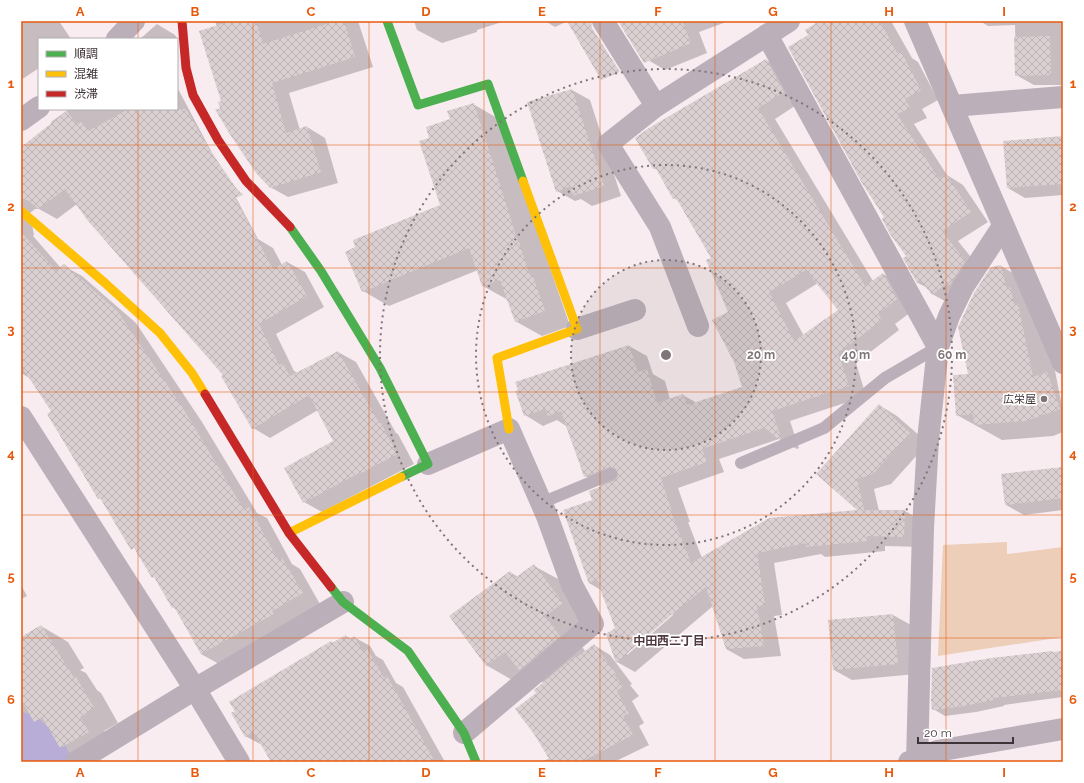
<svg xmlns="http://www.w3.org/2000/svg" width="1084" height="783" font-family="Raleway,'Noto Sans JP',sans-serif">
	<defs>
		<pattern id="building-cross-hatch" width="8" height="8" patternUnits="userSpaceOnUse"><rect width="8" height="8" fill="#dbd0d1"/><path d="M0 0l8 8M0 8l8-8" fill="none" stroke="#bdb3b4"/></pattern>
	</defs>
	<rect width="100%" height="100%" fill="#f9ecf0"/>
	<path fill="#edceb8" d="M1007 542V554L1063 547V637L938 656 943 545Z"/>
	<g fill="#0003" fill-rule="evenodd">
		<path d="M21 21H59L71 39H39V68L21 80Z"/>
		<path d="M215 21H358L373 67 289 93 300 130 307 127 325 138 338 183 288 197 270 187Z"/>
		<path d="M414 21H505L477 30V32L442 43 417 30Z"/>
		<path d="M545 21H568L555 27Z"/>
		<path d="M633 21H729L699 32 707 53 665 70 648 60Z"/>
		<path d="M821 21H891L912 58 918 62 938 100 922 109 927 118 914 124 947 175 963 185 988 222 958 241 982 271 950 304 932 294 929 289 918 283 905 258 907 256 886 217 809 35Z"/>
		<path d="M980 21H1063V85H1034L1016 75 1015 25 988 26Z"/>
		<path d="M157 24 175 35 177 39H140Z"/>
		<path d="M766 60 784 71 801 102 775 119 873 281 883 274 901 284 915 309 895 324 899 330 856 363 866 396 790 421 799 448 797 449 779 439 719 459 724 472 678 488 690 522H688L702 558 859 511 818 474 879 405 897 416 928 443 891 484 874 489 879 511H905L923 521 922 547 885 546V551L825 557 821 554 774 563 782 615 774 616 781 656 744 659 726 649 713 606 635 672 617 662 616 628 601 590 589 583 593 501 603 487 585 476 566 426 557 420 543 426 525 415 519 391 516 383 629 346 647 356 653 374 665 381 670 399 683 395 697 403 743 387 729 312 713 258 679 201 674 198 658 170 653 168ZM818 283 839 310 804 336 786 303ZM672 613 673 615 627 655V652Z"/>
		<path d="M177 87 258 239 273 248 282 265 287 262 305 272 324 307 276 334 294 371 298 373 338 352 356 362 396 433 398 434 414 464 322 512 304 502 335 441 318 410 270 438 253 428 236 388 77 204 57 219 39 209H35L30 213 34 235 33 236 61 268 64 266 82 276 136 323 202 422 257 513 267 518 292 564 300 569 320 604 219 664 201 654 177 610 173 607 146 561 102 500 99 498 52 412 31 379 21 373V148L52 124 51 122 69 109H177Z"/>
		<path d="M572 90 590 100 621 196 592 206 581 199 575 201 557 191Z"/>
		<path d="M473 104 499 119 570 326 542 336 515 321 508 300 483 286 478 270 389 306 363 291 441 205 431 138 451 120Z"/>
		<path d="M1063 137V195L1025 198 1008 188Z"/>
		<path d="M1001 266 1028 282 1045 321 1063 411V432L1053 436 1002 440 957 415Z"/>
		<path d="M1063 476V510L1024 515 1006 505Z"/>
		<path d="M534 566 560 580 588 618 570 631 586 652 594 645 610 655 632 684 630 685 639 696 632 701 644 723 639 726 649 745 614 762H540L554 757 537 693 544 683 523 672 512 680 486 665 510 572 518 577Z"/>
		<path d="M21 585 27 596 21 599Z"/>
		<path d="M893 615 911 625 916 674 852 680 834 670Z"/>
		<path d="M41 626 68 642 84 668 80 670 86 673 97 690 101 693 118 723 104 731 107 736 82 762H21V639Z"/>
		<path d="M346 636 351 639 354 637 370 646 376 656 383 660 396 683 403 687 445 762H272L262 745 245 736 331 642 333 643Z"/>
		<path d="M1063 651V697L1004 705V706L976 712 945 716 933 709Z"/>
	</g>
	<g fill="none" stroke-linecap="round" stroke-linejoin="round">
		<path stroke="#b8add7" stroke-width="57" d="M21 741 42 762"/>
	</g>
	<g fill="url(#building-cross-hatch)" fill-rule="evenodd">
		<path d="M231 21H256L263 44 336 21H344L355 57 272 83 286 133 307 126 321 172 270 188 256 173 229 133 215 109H220L218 102 221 101 199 31Z"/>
		<path d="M567 21H591L592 28 620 72 601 80Z"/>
		<path d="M618 21H682L691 43 644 63Z"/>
		<path d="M819 21H880L897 53 901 51 921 90 905 99 910 108 897 114 939 179 946 174 971 212 942 231 965 261 949 286 948 282 932 295 921 281 917 283 903 258 906 256 890 234 882 219 884 217 862 183 788 47 808 35 805 30Z"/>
		<path d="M1050 36 1051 75 1015 76 1014 37Z"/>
		<path d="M766 59 784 92 758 108 865 286 883 273 897 299 878 314 882 320 838 353 849 386 772 411 781 438 778 439 763 426V428L702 449 707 462 661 478 672 512H671L691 563 769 518 857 510 816 474 879 404 910 433 873 474 857 479 864 510H905L904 537 867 536 868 541 806 547V543L757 553 765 605 757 606 764 646 726 649 706 587 669 617 616 663 606 634 615 628 596 578 589 584 563 510 592 500 589 491 614 481 617 478 618 475V472L615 468 612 467H609L584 477 561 411 548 416 545 409 524 416 516 393 515 391 518 390 515 382 629 345 638 372 647 369 657 403 683 394 687 405 742 387 734 362 712 320 728 312 706 260 711 258 676 198 673 199 655 167 653 169 635 138 649 128ZM806 270 838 310 794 341 769 292Z"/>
		<path d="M572 89 604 186 573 196 570 186 556 192 527 102Z"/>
		<path d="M474 103 518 242H519L529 274H532L545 311 515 322 500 280 482 286 469 248 362 292 345 252 355 247 353 240 440 205 419 141 429 138 426 127 450 119 447 111Z"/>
		<path d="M129 109H186L208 147 236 188 243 195 235 198 273 269 287 261 307 296 259 324 279 365 283 364 290 376 338 351 379 423H381L397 454 360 474 359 473 303 503 284 468 333 441 309 395 252 429 221 376 223 375 88 221 65 189 38 209 29 201 24 199H21V147L67 111 77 125 81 122 88 131Z"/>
		<path d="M1063 136V184L1007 188 1003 141Z"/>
		<path d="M21 232 56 271 64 264 118 312 184 410 244 510 249 507 278 560 282 558 303 593 272 611 274 614 201 654 174 607 172 608 154 577 152 578 134 548 131 550 100 498 98 499 47 414 51 411 21 366Z"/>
		<path d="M1001 265 1006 287 1010 286 1014 305 1018 304 1033 377 1047 372 1060 409 1026 421 974 425 973 414 956 416 953 375 968 374 958 327 974 293 991 267Z"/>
		<path d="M1063 467V498L1005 505 1001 474Z"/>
		<path d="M534 564 563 603 545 616 560 636 519 670 505 652 486 666 449 616 510 571 515 578Z"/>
		<path d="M893 614 898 664 833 670 828 620Z"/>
		<path d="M41 625 74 678 76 677 94 708 80 717 89 732 60 748 42 717 34 722 21 699V637Z"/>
		<path d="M346 635 349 640 354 636 363 651 367 649 384 678 387 676 435 762H271L253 731 245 737 231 713 235 711 229 702 331 641 332 643Z"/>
		<path d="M594 644 616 674 614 675 623 686 617 691 629 714 623 716 633 735 581 762H551L534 734 515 709 536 693 534 690 575 656 576 658Z"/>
		<path d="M1052 651V652L1063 651V690L993 698V700L964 706 932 710 931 702 932 668 991 658Z"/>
	</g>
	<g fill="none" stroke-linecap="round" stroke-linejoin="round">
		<g stroke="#bbafb9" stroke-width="12">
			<path d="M741 463 824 428 885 378 938 347"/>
			<path d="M541 503 611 474"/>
		</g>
		<g stroke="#bbafb9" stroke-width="22">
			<path d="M603 21 656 106 789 21"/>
			<path d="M915 21 1063 363"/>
			<path d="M767 35 938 347"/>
			<path d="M117 39 134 21"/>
			<path d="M656 106 608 144 660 227 698 326"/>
			<path d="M952 106 1063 97"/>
			<path d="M21 120 39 107"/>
			<path d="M577 329 635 310"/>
			<path d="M21 417 195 689 239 762"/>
			<path d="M428 464 509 429 547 516 572 585 593 624 464 733"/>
			<path d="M76 762 195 689 343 602"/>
			<path d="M909 762 917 761 937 751 1063 729"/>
			<path d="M917 762 923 528 928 440 938 347 949 316 963 287 1003 226"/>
		</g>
		<g stroke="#4caf50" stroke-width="9">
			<path d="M387 21 418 105 488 84 523 181"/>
			<path d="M290 227 321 271 380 368 428 464 401 477"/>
			<path d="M331 587 343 602 408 651 464 733 476 762"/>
		</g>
		<g stroke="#ffc107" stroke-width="9">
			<path d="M21 211 105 283 160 333 192 373 205 394"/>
			<path d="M509 429 497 358 577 329 523 181"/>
			<path d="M289 533 401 477"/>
		</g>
		<g stroke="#c62828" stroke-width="9">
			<path d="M182 21 186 68 193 95 218 140 246 181 290 227"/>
			<path d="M205 394 289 533 331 587"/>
		</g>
	</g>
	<path fill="none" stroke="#e8590c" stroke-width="1" stroke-opacity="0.55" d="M138 21V39M253 21V762M369 21V762M484 21V762M600 21V762M715 21V762M831 21V762M946 21V762M138 109V762M21 145H1063M21 268H1063M21 392H1063M21 515H1063M21 638H1063"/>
	<circle cx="666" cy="355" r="95" fill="#7f7477" fill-opacity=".12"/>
	<g fill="none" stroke="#7f7477" stroke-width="2" stroke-dasharray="2 4">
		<circle cx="666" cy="355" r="95"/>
		<circle cx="666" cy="355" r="190"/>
		<circle cx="666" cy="355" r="286"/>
	</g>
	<circle fill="#7f7477" stroke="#fff" stroke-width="1.5" cx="1044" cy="399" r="4"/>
	<g text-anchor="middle" stroke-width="3.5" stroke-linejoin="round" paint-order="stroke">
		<g font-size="11" fill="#3e3336" stroke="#fff" text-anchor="end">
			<text x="1036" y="403">広栄屋</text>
		</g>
		<g font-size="12" font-weight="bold" fill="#503940" stroke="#fff">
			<text x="669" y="645">中田西二丁目</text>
		</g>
	</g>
	<circle cx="666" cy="355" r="6" fill="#7f7477" stroke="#fff" stroke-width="2"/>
	<g font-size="12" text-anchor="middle" font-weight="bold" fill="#7f7477" stroke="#fff" stroke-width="3.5" stroke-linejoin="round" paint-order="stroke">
		<text x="761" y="359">20 m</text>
		<text x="856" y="359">40 m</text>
		<text x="952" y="359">60 m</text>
	</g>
	<rect width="1084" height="783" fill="none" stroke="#ffffff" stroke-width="44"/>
	<rect x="38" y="38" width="140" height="72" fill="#ffffff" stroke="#b2adaf"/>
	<rect x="46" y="51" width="20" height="6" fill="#4caf50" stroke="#b2adaf"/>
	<text x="74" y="58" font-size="12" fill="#3e3336">順調</text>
	<rect x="46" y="71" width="20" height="6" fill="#ffc107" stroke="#b2adaf"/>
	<text x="74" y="78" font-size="12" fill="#3e3336">混雑</text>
	<rect x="46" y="91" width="20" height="6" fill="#c62828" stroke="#b2adaf"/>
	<text x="74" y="98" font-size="12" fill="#3e3336">渋滞</text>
	<path d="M918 737v6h95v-6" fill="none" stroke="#3e3336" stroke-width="2"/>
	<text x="924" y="737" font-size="12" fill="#3e3336" stroke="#ffffff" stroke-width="3" paint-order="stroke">20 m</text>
	<rect x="22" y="22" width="1040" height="739" fill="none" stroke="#e8590c" stroke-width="1.5"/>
	<g font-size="13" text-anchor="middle" font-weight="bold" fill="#e8590c">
		<text x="80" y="16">A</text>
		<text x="195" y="16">B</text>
		<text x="311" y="16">C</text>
		<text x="426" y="16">D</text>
		<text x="542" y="16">E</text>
		<text x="658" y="16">F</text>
		<text x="773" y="16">G</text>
		<text x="889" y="16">H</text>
		<text x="1004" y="16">I</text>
		<text x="11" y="88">1</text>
		<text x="1073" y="88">1</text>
		<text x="11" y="211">2</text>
		<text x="1073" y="211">2</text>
		<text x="11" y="334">3</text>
		<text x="1073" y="334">3</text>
		<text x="11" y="458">4</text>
		<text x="1073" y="458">4</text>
		<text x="11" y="581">5</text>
		<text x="1073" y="581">5</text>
		<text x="11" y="704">6</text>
		<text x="1073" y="704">6</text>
		<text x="80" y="777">A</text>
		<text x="195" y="777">B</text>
		<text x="311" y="777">C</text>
		<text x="426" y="777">D</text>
		<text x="542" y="777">E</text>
		<text x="658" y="777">F</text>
		<text x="773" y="777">G</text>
		<text x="889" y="777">H</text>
		<text x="1004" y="777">I</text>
	</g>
</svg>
